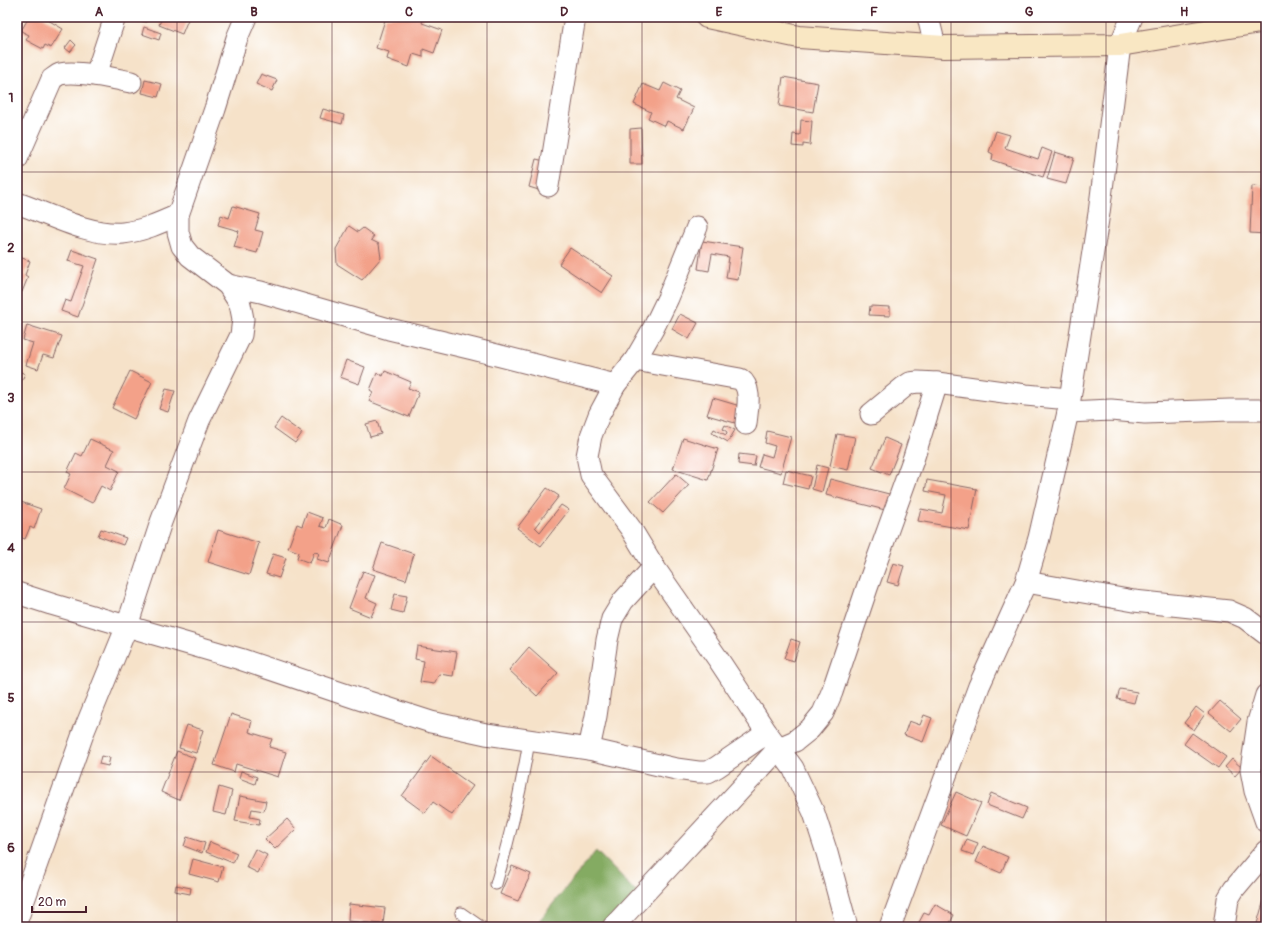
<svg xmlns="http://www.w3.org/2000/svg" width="1283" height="944" font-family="Pangolin,sans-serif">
	<rect width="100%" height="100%" fill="#fff"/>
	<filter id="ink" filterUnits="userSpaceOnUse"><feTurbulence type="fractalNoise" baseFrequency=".025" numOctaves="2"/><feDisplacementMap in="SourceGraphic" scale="8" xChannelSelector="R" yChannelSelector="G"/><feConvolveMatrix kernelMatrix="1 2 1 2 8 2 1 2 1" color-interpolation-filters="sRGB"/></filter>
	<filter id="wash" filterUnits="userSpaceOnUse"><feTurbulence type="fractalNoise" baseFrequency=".012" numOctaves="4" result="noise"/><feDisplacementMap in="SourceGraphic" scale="16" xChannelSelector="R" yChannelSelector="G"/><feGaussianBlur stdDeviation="0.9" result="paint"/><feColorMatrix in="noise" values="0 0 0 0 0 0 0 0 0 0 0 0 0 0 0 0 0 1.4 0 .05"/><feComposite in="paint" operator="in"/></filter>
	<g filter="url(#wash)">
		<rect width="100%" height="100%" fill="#f6e2c9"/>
		<path fill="#84ab62" stroke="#676546" d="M596 851 637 893 606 927H534Z"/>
		<g id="blocks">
			<g fill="#f3a189">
				<path d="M29 17H43L63 29 51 48 45 45 43 49 26 40 29 35 21 31Z"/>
				<path d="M135 17H148L147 22 134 20Z"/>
				<path d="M162 17 168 19 169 17H189L182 34 159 25Z"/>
				<path d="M386 17H424L422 23 442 30 434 53 423 49V57L413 54 409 67 387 59 389 52 376 48Z"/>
				<path d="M144 27 161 33 159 40 142 34Z"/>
				<path d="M71 40 76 45 70 52 65 48Z"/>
				<path d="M261 74 277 80 272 91 256 84Z"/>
				<path d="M783 77 818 83 813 112 779 106Z"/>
				<path d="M145 80 162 84 158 97 142 93Z"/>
				<path d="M664 83 680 91 676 99 694 108 684 129 667 121 665 126 648 118 651 112 634 104 643 84 660 91Z"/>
				<path d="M323 109 344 115 342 124 320 118Z"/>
				<path d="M801 120 812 121 810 145 803 144V147L792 146 793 134 800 135Z"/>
				<path d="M641 128 642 164H630V129Z"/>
				<path d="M996 131 1010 135 1005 148 1038 159 1042 148 1052 152 1043 177 992 160 993 154 989 152Z"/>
				<path d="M1055 152 1074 158 1066 184 1047 179Z"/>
				<path d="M536 159 549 162 542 191 529 187Z"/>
				<path d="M1252 186 1266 187V234L1250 233Z"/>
				<path d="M233 206 260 214 255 230 263 232 257 253 234 247 239 231 218 225 221 215 229 218Z"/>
				<path d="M349 226 358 232 363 228 374 236 371 240 379 244 381 258 362 280 337 264 336 249Z"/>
				<path d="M702 241 743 247 738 280 726 278 729 257 712 254 709 271 698 269Z"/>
				<path d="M570 248 613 276 602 293 559 264Z"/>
				<path d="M72 250 98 259 78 317 61 311 65 300 71 302 84 266 68 261Z"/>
				<path d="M17 256 30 261 25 275 28 277 22 292 17 290Z"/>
				<path d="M870 306 890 307V316L869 315Z"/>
				<path d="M680 314 698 323 689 339 672 329Z"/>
				<path d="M27 325 62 336 54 358 43 355 38 369 26 365 33 343 23 340Z"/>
				<path d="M346 360 365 367 359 384 340 377Z"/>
				<path d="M17 370 25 374 17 389Z"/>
				<path d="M130 371 152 382 134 419 112 408Z"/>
				<path d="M385 371 411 382 408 388 419 392 409 417 369 401 373 392 370 390 377 373 383 376Z"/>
				<path d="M166 389 175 391 168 412 159 409Z"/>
				<path d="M713 398 740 406 735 423 707 415Z"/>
				<path d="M281 418 302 433 295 443 274 428Z"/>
				<path d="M377 421 381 434 370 437 366 424Z"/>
				<path d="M725 425 735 430 728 442 712 433 714 429 726 435 727 432 723 429Z"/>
				<path d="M767 431 791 437 781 473 758 467 762 454 772 457 775 446 765 443Z"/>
				<path d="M837 434 855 437 848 470 830 466Z"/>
				<path d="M683 438 718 449 708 480 673 469Z"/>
				<path d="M885 438 901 445 889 475 872 468Z"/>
				<path d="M90 439 114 450 107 465 119 471 110 491 101 486 92 503 64 489 71 474 67 472 76 453 82 456Z"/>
				<path d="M739 454 756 456 754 466 738 464Z"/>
				<path d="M817 465 828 468 822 492 812 489Z"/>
				<path d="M786 470 811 476 808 489 783 483Z"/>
				<path d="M676 474 689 485 663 513 650 502Z"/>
				<path d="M830 479 897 496 893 512 826 495Z"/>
				<path d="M927 480 977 489 969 530 918 521 921 509 942 513 946 495 925 491Z"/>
				<path d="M547 488 559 496 535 527 540 532 561 505 569 510 541 546 517 528Z"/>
				<path d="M18 501 41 509 34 529 30 527 25 539 17 536Z"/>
				<path d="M307 512 323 518 320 526 326 528 329 519 343 525 329 563 317 559 319 553 314 552 310 563 297 558 299 552 288 548 297 524 302 526Z"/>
				<path d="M101 529 126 538 123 545 98 536Z"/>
				<path d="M218 530 259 543 249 575 208 562Z"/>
				<path d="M382 543 414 554 406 580 373 569Z"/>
				<path d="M273 554 286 558 279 578 266 574Z"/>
				<path d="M893 563 904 566 898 585 887 582Z"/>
				<path d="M363 571 375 575 366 598 377 603 371 617 349 608Z"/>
				<path d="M395 594 407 596 403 613 391 610Z"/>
				<path d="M791 639 800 642 794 661 784 658Z"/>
				<path d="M417 646 457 652 453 676 439 674 434 684 420 682 424 661 415 659Z"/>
				<path d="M529 647 558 673 537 696 509 670Z"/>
				<path d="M1120 689 1137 692 1134 703 1117 699Z"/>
				<path d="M1220 701 1241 719 1231 731 1209 713Z"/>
				<path d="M1196 707 1205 714 1194 730 1184 723Z"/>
				<path d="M231 714 252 721 249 732 272 739 269 747 286 752 278 777 236 764 234 772 214 765Z"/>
				<path d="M924 715 932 718 923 742 904 735 909 721 920 725Z"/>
				<path d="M187 725 203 730 196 753 179 748Z"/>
				<path d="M1192 733 1226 757 1218 768 1184 744Z"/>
				<path d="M177 751 195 758 179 800 161 792Z"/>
				<path d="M101 756 110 758 108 766 99 764Z"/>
				<path d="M431 756 473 786 452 815 433 802 425 813 402 796Z"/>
				<path d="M1232 759 1242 768 1235 776 1225 767Z"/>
				<path d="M241 771 257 777 255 784 239 778Z"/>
				<path d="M219 787 232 791 226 815 213 812Z"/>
				<path d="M956 792 981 803 966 836 941 825Z"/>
				<path d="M991 793 1027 808 1022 819 987 805Z"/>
				<path d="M240 796 266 801 264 811 252 809 250 817 260 819 259 825 235 821Z"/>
				<path d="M287 819 296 829 275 849 265 839Z"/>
				<path d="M187 837 205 843 202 853 184 846Z"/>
				<path d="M967 839 978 843 973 855 962 851Z"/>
				<path d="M210 842 237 853 233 863 206 852Z"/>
				<path d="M983 846 1008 857 1001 873 976 862Z"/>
				<path d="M255 849 267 855 258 873 246 867Z"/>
				<path d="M193 859 223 867 219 882 189 874Z"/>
				<path d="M512 866 531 874 518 901 500 894Z"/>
				<path d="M176 885 191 888 190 894 175 891Z"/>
				<path d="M1264 900 1266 901V927H1256Z"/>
				<path d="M349 904 385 908 383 924 348 921Z"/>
				<path d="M935 904 954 915 948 927 917 926 924 913 929 915Z"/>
			</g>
		</g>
	</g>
	<g filter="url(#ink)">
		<use href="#blocks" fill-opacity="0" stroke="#866362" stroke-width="1"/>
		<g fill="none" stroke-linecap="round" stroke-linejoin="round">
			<g stroke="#866362" stroke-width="13">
				<g id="lane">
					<path d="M496 884C510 837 521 790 529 741"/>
					<path d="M461 913 481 927"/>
				</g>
			</g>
			<g stroke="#866362" stroke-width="23">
				<g id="street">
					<path d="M928 17 935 46"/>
					<path d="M96 75 115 17"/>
					<path d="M17 159 52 79C54 78 57 75 60 74 77 70 112 78 131 82"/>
					<path d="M548 186 575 17"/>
					<path d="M17 203C49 214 89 236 123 233 142 231 160 223 178 215"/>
					<path d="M697 227 668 298 653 329 635 360 615 385 599 415 591 436 587 456 591 475 631 529 654 567 718 659 767 733 793 768 814 813 827 853 847 927"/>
					<path d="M228 285 261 292 389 329 473 349 615 385"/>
					<path d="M635 360 740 379C753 388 747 410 746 424"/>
					<path d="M1068 412 1111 410 1145 413 1230 410H1266"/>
					<path d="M871 414 904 387 910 383 918 382 937 383 1026 395 1069 399"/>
					<path d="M1026 582 1134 601 1229 611 1245 618 1266 634"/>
					<path d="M17 593 51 604 240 659 356 698 431 722 486 734 589 749 676 769 698 772H708L717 767 767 733"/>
					<path d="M1266 695 1258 722 1251 770 1255 791 1266 822"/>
					<path d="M589 749 596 716 607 640 612 619 623 601 654 567"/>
					<path d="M17 920 84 731 127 626 161 522 199 421 241 335 243 319 240 304 228 285 190 256 182 246 178 232V215L215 109 237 38 246 17"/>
					<path d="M613 927 779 748 795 741 810 729 823 713 832 692 867 588 913 460 937 383"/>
					<path d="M890 927 979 686 1026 582 1039 538 1068 412 1099 213 1120 45 1132 17"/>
					<path d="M1224 927 1228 899 1234 889 1266 851"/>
				</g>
			</g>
			<g stroke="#866362" stroke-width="24">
				<path id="secondary" d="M707 17 799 37 944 47 1120 45 1266 21"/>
			</g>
			<use href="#lane" stroke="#fff" stroke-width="11"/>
			<use href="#street" stroke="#fff" stroke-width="21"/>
			<use href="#secondary" stroke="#f9e7c3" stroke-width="22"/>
		</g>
	</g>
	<path fill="none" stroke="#4a1f2b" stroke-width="1" stroke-opacity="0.55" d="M177 17V927M332 17V927M487 17V927M642 17V927M796 17V927M951 17V927M1106 17V927M17 172H1266M17 322H1266M17 472H1266M17 622H1266M17 772H1266"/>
	<rect width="1283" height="944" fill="none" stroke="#fff" stroke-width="44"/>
	<path d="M32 906v6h54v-6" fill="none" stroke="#4a1f2b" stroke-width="2"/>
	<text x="38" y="906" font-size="12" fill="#4a1f2b" stroke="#ffffff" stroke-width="3" paint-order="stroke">20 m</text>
	<rect x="22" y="22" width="1239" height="900" fill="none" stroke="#4a1f2b" stroke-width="1.5"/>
	<g font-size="13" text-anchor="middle" font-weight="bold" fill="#4a1f2b">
		<text x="99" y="16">A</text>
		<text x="254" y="16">B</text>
		<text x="409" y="16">C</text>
		<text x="564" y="16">D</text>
		<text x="719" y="16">E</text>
		<text x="874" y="16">F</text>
		<text x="1029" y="16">G</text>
		<text x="1184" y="16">H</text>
		<text x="11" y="102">1</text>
		<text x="11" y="252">2</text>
		<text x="11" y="402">3</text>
		<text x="11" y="552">4</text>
		<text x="11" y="702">5</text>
		<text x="11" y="852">6</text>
	</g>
</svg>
